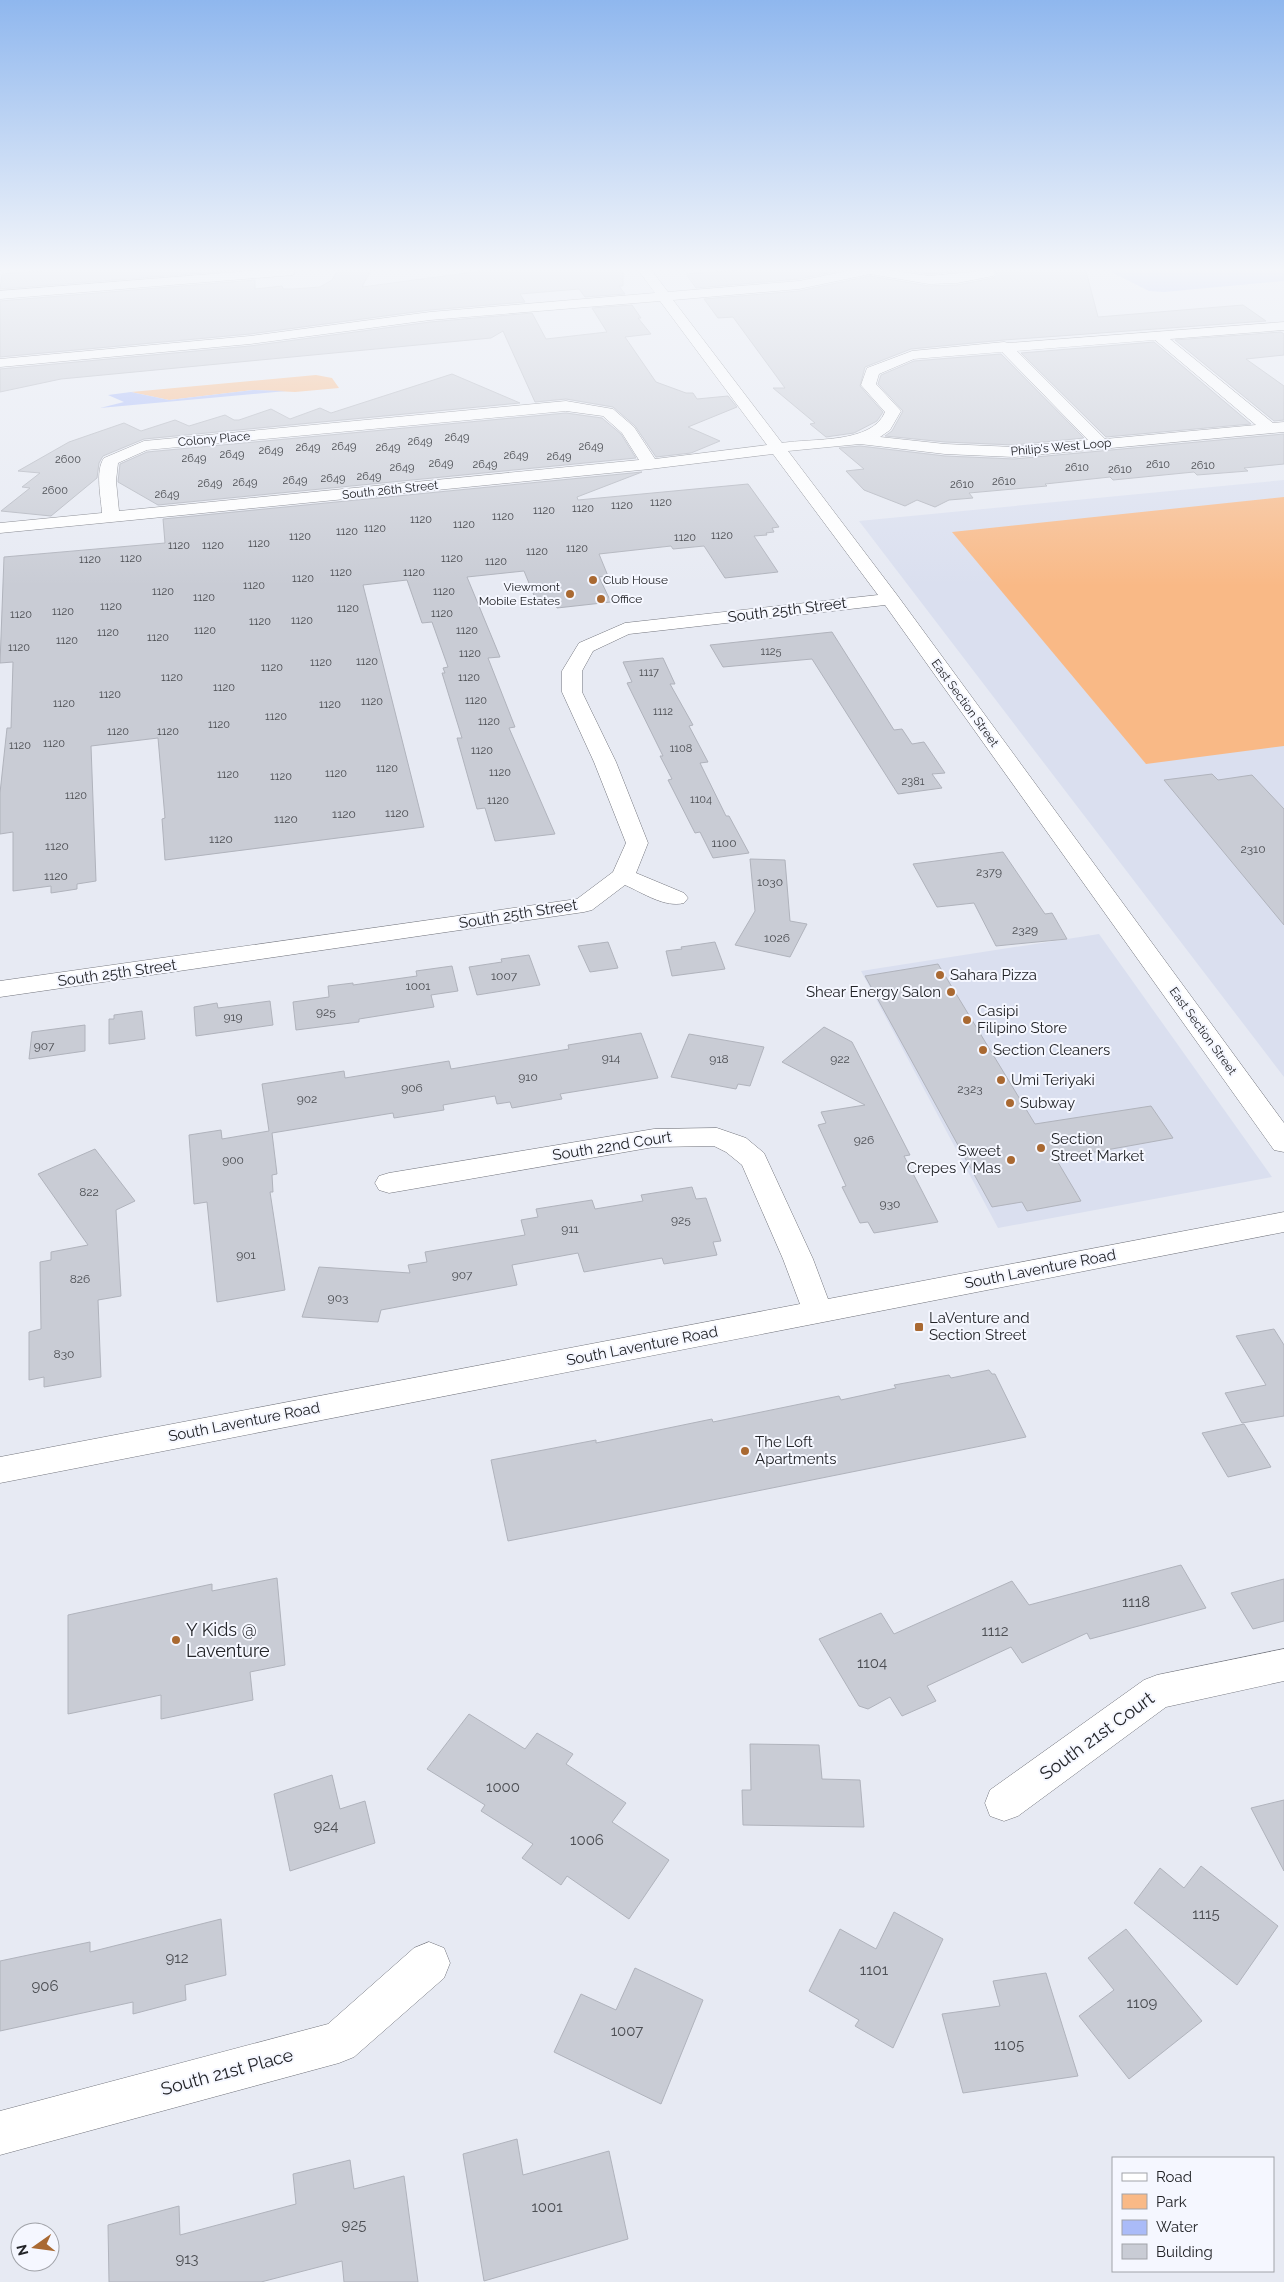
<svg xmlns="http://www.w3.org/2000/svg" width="1284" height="2282" font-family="Raleway,sans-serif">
	<rect width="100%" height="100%" fill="#e7eaf3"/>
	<g fill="#dadfef">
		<path d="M1284 480V1077L859 521Z"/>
		<path d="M1099 934 1272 1177 998 1228 861 971Z"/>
	</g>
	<g fill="#f9b986">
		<path d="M316 375 332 378 339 388 295 392 253 390 169 400 131 392Z"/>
		<path d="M1284 497V746L1146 764 952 532Z"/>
	</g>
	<g fill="#aabbf8">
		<path d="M1101 267H1284V281L1164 292 1149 291Z"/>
		<path d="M253 390 286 391 100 408 124 402 108 395 131 392 169 400Z"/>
	</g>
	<g fill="#c9ccd5" stroke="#b0b3bc">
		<path d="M87 267H254V269L0 289 2 274Z"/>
		<path d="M512 267H623V286H619L625 294 585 297 579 289 520 294 525 302 430 310 250 334 0 357V301L255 280V289L282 286 283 289H293L320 287 332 280 339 268H372L362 287Z"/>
		<path d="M782 267H857L799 279 696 288 686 274Z"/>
		<path d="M883 267H1085L1098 317 1243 305 1266 321 1004 340 911 349 865 367 860 386 883 412 877 421 854 433 826 437 810 424 815 423 773 388H785L733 317 718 318 704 299 799 291 870 276 929 286 957 285 993 278 997 274 993 268 929 274Z"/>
		<path d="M632 305 641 318H638L651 334 625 337 656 382 686 393H693L697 399 728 396 737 407 688 427 720 441 691 453 656 457 635 426 613 407 566 399 535 402 503 331 491 338 61 379 0 392V369L250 346 430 322 532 313 546 339 607 332 592 308Z"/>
		<path d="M1281 332 1284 334V355L1246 359 1284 386V420L1274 421 1175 340Z"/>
		<path d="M1154 342 1251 424 1106 437 1021 353Z"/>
		<path d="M1001 354 1084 438 1014 445 945 442 885 436 892 431 903 411 878 384 881 375 914 361Z"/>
		<path d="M452 374 520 403 144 439 103 456 99 463 97 478 51 516 1 511 30 488 22 487 40 473 18 471 69 442 124 423 141 431 175 420 189 426 225 415 234 420H239L271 409 290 419 320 408 331 413Z"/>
		<path d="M566 413 602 418 621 434 636 458 158 505 118 482 120 464 147 452Z"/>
		<path d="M1284 434V464L1244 468 1248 471 1197 475 1194 472 1113 480 1110 477 1045 484 1047 486 969 493 973 498 949 500 935 507 917 500 905 506 864 490 846 471 864 469 839 448 860 446 945 456 1014 459Z"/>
		<path d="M642 472 577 497 578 500 748 484 779 527 772 528 774 532 766 533 767 535 754 536 778 572 725 578 704 546 673 549 671 546 599 554 608 576 599 577 611 602 557 608 555 603 538 605 524 571 467 577 500 657 488 658 515 727 509 728 555 834 495 841 485 808 477 809 457 738H462L442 673H445L443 668 448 667 432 622 422 623 407 580 363 585 424 827 165 860 162 819 165 818 158 738 91 746 96 881 77 884V889L51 893V886L13 891V832L0 834V793L7 728H11L13 662 0 663 4 557 165 543 163 519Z"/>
		<path d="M832 632 894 730 902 729 912 744 924 742 945 773 932 774 942 788 898 794 812 659 723 667 710 645Z"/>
		<path d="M663 658 675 684H670L693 725 689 726 708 762 700 763 726 816H729L749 853 713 858 700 832 695 833 668 780 672 779 660 756H663L627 683 632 682 623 662Z"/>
		<path d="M1212 774 1218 780 1252 775 1284 809V925L1164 780Z"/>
		<path d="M1003 852 1045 914 1052 913 1067 939 996 946 974 903 937 907 913 864Z"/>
		<path d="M750 859 785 860 790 921 807 924 790 957 735 945 755 911Z"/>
		<path d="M608 942 618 968 590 972 578 946Z"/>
		<path d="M715 942 725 969 672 976 666 951 682 949 681 947Z"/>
		<path d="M529 955 540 985 477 995 469 967 502 962 501 959Z"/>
		<path d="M938 964 1035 1124 1151 1106 1173 1138 1056 1159 1081 1201 1027 1211 1022 1202 992 1207 865 976Z"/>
		<path d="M452 966 458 991 431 995 434 1007 359 1019V1022L296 1030 293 1002 329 997 328 986 353 983V985L417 976 416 971Z"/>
		<path d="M270 1001 273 1025 196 1036 194 1007 217 1003 218 1008Z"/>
		<path d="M142 1011 145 1039 109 1044V1019H114V1015Z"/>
		<path d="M85 1025V1051L29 1059 32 1032Z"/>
		<path d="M824 1027 852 1042 910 1155 904 1156 938 1222 874 1233 868 1222 860 1223 842 1187 846 1186 818 1125 826 1123 821 1112 865 1105 782 1062Z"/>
		<path d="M641 1033 658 1078 560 1094 562 1099 512 1108 510 1102 497 1104 495 1096 443 1105 444 1110 394 1118 393 1113 272 1133 277 1174 272 1175 273 1192H270L285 1290 217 1302 207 1202 194 1204 189 1135 221 1130 222 1139 269 1131 262 1084 344 1071 345 1078 449 1061 451 1069 569 1049 568 1045Z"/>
		<path d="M689 1034 764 1047 750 1086 738 1084 736 1089 671 1077Z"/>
		<path d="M95 1149 135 1201 116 1210 121 1296 98 1300 101 1377 44 1387V1377L29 1380V1332L41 1329 40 1262 51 1260V1252L88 1245 38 1174Z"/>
		<path d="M692 1187 696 1199 706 1198 721 1241 713 1242 717 1255 664 1264 662 1258 584 1272 578 1253 512 1265 517 1285 381 1310 378 1322 302 1317 319 1267 410 1273 408 1265 427 1262 425 1252 525 1235 521 1220 538 1217 536 1209 592 1200 595 1209 643 1201 641 1195Z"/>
		<path d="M1274 1329 1284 1345V1416L1242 1423 1225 1393 1266 1385 1236 1336Z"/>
		<path d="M989 1370 992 1374H995L1026 1437 508 1541 491 1460 596 1440V1443L712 1419 713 1422 839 1396 841 1400 896 1388 894 1385 949 1375 951 1378Z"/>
		<path d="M1244 1424 1271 1467 1228 1477 1202 1433Z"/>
		<path d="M1181 1565 1206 1608 1090 1639 1087 1633 1022 1663 1011 1647 927 1686 936 1701 902 1716 890 1697 868 1709 859 1706 819 1639 881 1613 894 1634 1012 1581 1029 1605Z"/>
		<path d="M277 1578 285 1665 250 1672 253 1700 161 1719V1695L68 1714V1615L212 1584V1591Z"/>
		<path d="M1284 1579V1621L1253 1629 1231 1593Z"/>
		<path d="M469 1714 525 1749 537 1733 573 1754 566 1764 626 1803 612 1822 669 1860 629 1919 567 1876 561 1885 522 1858 533 1844 481 1811 485 1805 427 1769Z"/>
		<path d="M750 1744 819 1745 822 1779 860 1780 864 1827 743 1825 742 1790H751Z"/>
		<path d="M332 1775 340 1809 365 1801 375 1843 290 1871 274 1794Z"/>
		<path d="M1284 1800V1871L1251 1808Z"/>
		<path d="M1201 1866 1278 1926 1237 1985 1134 1903 1160 1868 1184 1888Z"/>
		<path d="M894 1912 943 1939 893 2048 855 2026 859 2020 809 1991 840 1929 876 1949Z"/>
		<path d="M221 1919 226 1975 185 1985 186 2000 133 2014V2002L0 2031V1961L90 1942V1952Z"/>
		<path d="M1126 1929 1202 2021 1129 2079 1079 2016 1114 1990 1088 1958Z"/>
		<path d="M635 1968 703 2000 661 2104 554 2052 581 1994 616 2010Z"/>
		<path d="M1046 1973 1078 2076 963 2093 942 2014 1000 2006 993 1981Z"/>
		<path d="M517 2139 523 2175 609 2151 628 2239 484 2281 463 2154Z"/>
		<path d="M350 2160 354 2189 404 2176 418 2282H344L342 2261 261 2282H109L108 2225 179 2206 180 2235 296 2204 293 2174Z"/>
	</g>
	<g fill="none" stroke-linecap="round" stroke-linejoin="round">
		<g stroke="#73757d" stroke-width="1">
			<g id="minor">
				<path d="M636 267H649L668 292 799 281 866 267H881L880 269 929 276 993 270 995 273 993 276 957 283 929 284 870 274 799 289 673 300 782 443C812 438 872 444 885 412L861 385 867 368 912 351 1004 342 1009 343 1284 322V330L1170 339 1273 423 1284 422V432L1014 457 945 454 860 444 788 451 897 595 1284 1123V1152L1274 1150 885 605 629 634 593 651 582 671V692L616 762 648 843 636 873 684 893 688 898 684 903C665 908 643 893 625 885L592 910 584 912 0 997V981L577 899 613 872 626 843 594 762 562 692V671L579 643 625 623 878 595 773 454 650 469 0 533V523L102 513C101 497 95 471 104 458L144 441 566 401 613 409 634 427 655 459 767 445 660 301 430 320 250 344 0 367V359L250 336 430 312 655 293ZM1155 340 1256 425 1105 439 1017 351ZM1002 352 1088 440 1014 447 945 444 880 437 890 430 901 411 876 384 879 374 914 359ZM566 411 603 416 622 433 639 460 119 511 116 481 118 463 147 450Z"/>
				<path d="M288 268 293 269 295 272 293 275 0 299V291Z"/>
				<path d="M717 1128 746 1138 764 1153 813 1259 828 1299 1284 1212V1232L0 1483V1457L800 1304 783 1259 742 1165 726 1152 714 1146 654 1147 389 1193 379 1190 375 1183 379 1176 389 1173 654 1129Z"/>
				<path d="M1284 1649V1681L1166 1707 1018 1816 1004 1821 990 1816 985 1803 990 1790 1144 1680 1157 1675Z"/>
				<path d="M429 1942 444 1948 450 1963 444 1978 354 2057 339 2063 0 2155V2111L328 2024 414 1948Z"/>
			</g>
		</g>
		<use href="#minor" fill="#fff" fill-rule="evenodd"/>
	</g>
	<linearGradient id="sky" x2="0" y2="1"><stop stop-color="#8fb7ee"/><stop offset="0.46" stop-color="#f4f6fa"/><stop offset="1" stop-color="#f4f6fa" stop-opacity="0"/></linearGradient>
	<rect width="1284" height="586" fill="url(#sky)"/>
	<g fill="#a96932" stroke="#f5f7ff" stroke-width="2">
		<circle cx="593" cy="580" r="5"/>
		<circle cx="570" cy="594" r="5"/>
		<circle cx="601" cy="599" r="5"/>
		<circle cx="940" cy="975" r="5"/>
		<circle cx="951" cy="992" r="5"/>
		<circle cx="967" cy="1020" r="5"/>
		<circle cx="983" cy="1050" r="5"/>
		<circle cx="1001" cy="1080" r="5"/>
		<circle cx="1010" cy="1103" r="5"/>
		<circle cx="1041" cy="1148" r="5"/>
		<circle cx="1011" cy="1160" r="5"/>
		<rect x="914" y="1322" width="10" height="10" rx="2.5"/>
		<circle cx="745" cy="1451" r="5"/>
		<circle cx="176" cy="1640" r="5"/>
	</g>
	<g text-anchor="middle" stroke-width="4" stroke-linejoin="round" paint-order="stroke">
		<g font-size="11" fill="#4c4e53">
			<text x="457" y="441">2649</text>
			<text x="420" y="445">2649</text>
			<text x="344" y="450">2649</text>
			<text x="591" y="450">2649</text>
			<text x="308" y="451">2649</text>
			<text x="388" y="451">2649</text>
			<text x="271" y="454">2649</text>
			<text x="232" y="458">2649</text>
			<text x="516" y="459">2649</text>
			<text x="559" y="460">2649</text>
			<text x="194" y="462">2649</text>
			<text x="68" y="463">2600</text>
			<text x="441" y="467">2649</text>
			<text x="485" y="468">2649</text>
			<text x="1158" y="468">2610</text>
			<text x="1203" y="469">2610</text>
			<text x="402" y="471">2649</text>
			<text x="1077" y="471">2610</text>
			<text x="1120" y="473">2610</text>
			<text x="369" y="480">2649</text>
			<text x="333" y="482">2649</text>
			<text x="295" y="484">2649</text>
			<text x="1004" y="485">2610</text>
			<text x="245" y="486">2649</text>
			<text x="210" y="487">2649</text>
			<text x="962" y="488">2610</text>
			<text x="55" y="494">2600</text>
			<text x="167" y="498">2649</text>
			<text x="661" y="506">1120</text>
			<text x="622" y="509">1120</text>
			<text x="583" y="512">1120</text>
			<text x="544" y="514">1120</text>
			<text x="503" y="520">1120</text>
			<text x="421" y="523">1120</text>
			<text x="464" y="528">1120</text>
			<text x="375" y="532">1120</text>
			<text x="347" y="535">1120</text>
			<text x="722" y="539">1120</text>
			<text x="300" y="540">1120</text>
			<text x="685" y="541">1120</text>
			<text x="259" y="547">1120</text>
			<text x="179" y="549">1120</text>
			<text x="213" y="549">1120</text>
			<text x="577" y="552">1120</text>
			<text x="537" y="555">1120</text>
			<text x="131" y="562">1120</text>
			<text x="452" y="562">1120</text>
			<text x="90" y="563">1120</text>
			<text x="496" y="565">1120</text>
			<text x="341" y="576">1120</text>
			<text x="414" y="576">1120</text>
			<text x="303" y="582">1120</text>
			<text x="254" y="589">1120</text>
			<text x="163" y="595">1120</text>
			<text x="444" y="595">1120</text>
			<text x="204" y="601">1120</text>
			<text x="111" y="610">1120</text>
			<text x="348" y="612">1120</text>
			<text x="63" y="615">1120</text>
			<text x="442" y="617">1120</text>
			<text x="21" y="618">1120</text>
			<text x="302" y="624">1120</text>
			<text x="260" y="625">1120</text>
			<text x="205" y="634">1120</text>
			<text x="467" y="634">1120</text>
			<text x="108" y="636">1120</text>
			<text x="158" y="641">1120</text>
			<text x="67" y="644">1120</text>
			<text x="19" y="651">1120</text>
			<text x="771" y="655">1125</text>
			<text x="470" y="657">1120</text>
			<text x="367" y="665">1120</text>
			<text x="321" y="666">1120</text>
			<text x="272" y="671">1120</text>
			<text x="649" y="676">1117</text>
			<text x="172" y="681">1120</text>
			<text x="469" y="681">1120</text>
			<text x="224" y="691">1120</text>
			<text x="110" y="698">1120</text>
			<text x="476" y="704">1120</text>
			<text x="372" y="705">1120</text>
			<text x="64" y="707">1120</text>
			<text x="330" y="708">1120</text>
			<text x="663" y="715">1112</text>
			<text x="276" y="720">1120</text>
			<text x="489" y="725">1120</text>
			<text x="219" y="728">1120</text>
			<text x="118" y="735">1120</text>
			<text x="168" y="735">1120</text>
			<text x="54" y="747">1120</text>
			<text x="20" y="749">1120</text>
			<text x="681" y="752">1108</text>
			<text x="482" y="754">1120</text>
			<text x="387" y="772">1120</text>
			<text x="500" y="776">1120</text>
			<text x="336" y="777">1120</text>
			<text x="228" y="778">1120</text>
			<text x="281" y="780">1120</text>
			<text x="913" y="785">2381</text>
			<text x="76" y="799">1120</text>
			<text x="701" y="803">1104</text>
			<text x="498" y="804">1120</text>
		</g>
		<g font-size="12" fill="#232428" stroke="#f5f7ff">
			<text transform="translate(214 439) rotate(-5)" y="4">Colony Place</text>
			<text transform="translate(1061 447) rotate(-5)" y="4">Philip's West Loop</text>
			<text transform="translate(390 490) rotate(-6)" y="4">South 26th Street</text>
			<text transform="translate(965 703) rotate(54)" y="4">East Section Street</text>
			<text transform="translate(1203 1031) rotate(54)" y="4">East Section Street</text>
		</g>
		<g font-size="12" fill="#232428" stroke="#f5f7ff" text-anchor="start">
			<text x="603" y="584">Club House</text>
			<text x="560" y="591" text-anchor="end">Viewmont<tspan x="560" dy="14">Mobile Estates</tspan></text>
			<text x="611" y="603">Office</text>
		</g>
		<g font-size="12" fill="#4c4e53">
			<text x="397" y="817">1120</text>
			<text x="344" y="818">1120</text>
			<text x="286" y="823">1120</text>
			<text x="221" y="843">1120</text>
			<text x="724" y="847">1100</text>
			<text x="57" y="850">1120</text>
			<text x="1253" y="853">2310</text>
			<text x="989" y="876">2379</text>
			<text x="56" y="880">1120</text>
			<text x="770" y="886">1030</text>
			<text x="1025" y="934">2329</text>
			<text x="777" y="942">1026</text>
			<text x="504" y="980">1007</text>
			<text x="418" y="990">1001</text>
			<text x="326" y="1016">925</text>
			<text x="233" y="1021">919</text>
			<text x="44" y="1050">907</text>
			<text x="611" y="1062">914</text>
			<text x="719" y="1063">918</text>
			<text x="840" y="1063">922</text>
			<text x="528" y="1081">910</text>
			<text x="412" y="1092">906</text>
			<text x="970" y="1093">2323</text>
			<text x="307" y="1103">902</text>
			<text x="864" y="1144">926</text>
			<text x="233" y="1164">900</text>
			<text x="89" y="1196">822</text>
			<text x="890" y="1208">930</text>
			<text x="681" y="1224">925</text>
			<text x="570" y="1233">911</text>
			<text x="246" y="1259">901</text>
			<text x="462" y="1279">907</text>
			<text x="80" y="1283">826</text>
			<text x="338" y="1302">903</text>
			<text x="64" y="1358">830</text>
		</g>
		<g font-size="15" fill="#232428" stroke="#f5f7ff">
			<text transform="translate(787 610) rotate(-7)" y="5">South 25th Street</text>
			<text transform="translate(518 914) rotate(-9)" y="5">South 25th Street</text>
			<text transform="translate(117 973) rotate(-8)" y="5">South 25th Street</text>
			<text transform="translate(612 1146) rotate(-9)" y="5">South 22nd Court</text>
			<text transform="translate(1040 1269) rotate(-11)" y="5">South Laventure Road</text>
			<text transform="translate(642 1346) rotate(-11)" y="5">South Laventure Road</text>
			<text transform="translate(244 1422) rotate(-11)" y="5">South Laventure Road</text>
		</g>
		<g font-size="15" fill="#232428" stroke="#f5f7ff" text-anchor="start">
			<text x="950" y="980">Sahara Pizza</text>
			<text x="941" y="997" text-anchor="end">Shear Energy Salon</text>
			<text x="977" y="1016">Casipi<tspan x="977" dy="17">Filipino Store</tspan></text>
			<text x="993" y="1055">Section Cleaners</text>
			<text x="1011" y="1085">Umi Teriyaki</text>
			<text x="1020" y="1108">Subway</text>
			<text x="1051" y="1144">Section<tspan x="1051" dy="17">Street Market</tspan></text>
			<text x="1001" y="1156" text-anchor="end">Sweet<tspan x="1001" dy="17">Crepes Y Mas</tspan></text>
			<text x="929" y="1323">LaVenture and<tspan x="929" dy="17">Section Street</tspan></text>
			<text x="755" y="1447">The Loft<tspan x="755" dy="17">Apartments</tspan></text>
		</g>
		<g font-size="15" fill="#4c4e53">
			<text x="1136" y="1607">1118</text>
			<text x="995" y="1636">1112</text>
			<text x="872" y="1668">1104</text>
			<text x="503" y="1792">1000</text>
			<text x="326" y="1831">924</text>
			<text x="587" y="1845">1006</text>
			<text x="1206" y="1919">1115</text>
			<text x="177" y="1963">912</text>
			<text x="874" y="1975">1101</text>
			<text x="45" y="1991">906</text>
			<text x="1142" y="2008">1109</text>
			<text x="627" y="2036">1007</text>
			<text x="1009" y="2050">1105</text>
			<text x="547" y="2212">1001</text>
			<text x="354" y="2230">925</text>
			<text x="187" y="2264">913</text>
		</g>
		<g font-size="18" fill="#232428" stroke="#f5f7ff" text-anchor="start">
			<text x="186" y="1636">Y Kids @<tspan x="186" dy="21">Laventure</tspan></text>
		</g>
		<g font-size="18" fill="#232428" stroke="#f5f7ff">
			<text transform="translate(1097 1736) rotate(-36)" y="6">South 21st Court</text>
			<text transform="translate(227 2072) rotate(-15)" y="6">South 21st Place</text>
		</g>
	</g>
	<rect x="1112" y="2157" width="162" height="115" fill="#f5f7ff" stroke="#a1a3a9"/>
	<rect x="1122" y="2173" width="25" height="8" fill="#ffffff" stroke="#a1a3a9"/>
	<text x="1156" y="2182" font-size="15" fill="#232428">Road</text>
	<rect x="1122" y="2194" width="25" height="15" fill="#f9b986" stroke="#a1a3a9"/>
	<text x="1156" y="2207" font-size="15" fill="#232428">Park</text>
	<rect x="1122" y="2220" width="25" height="15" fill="#aabbf8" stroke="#a1a3a9"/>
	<text x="1156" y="2232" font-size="15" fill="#232428">Water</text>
	<rect x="1122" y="2244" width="25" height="15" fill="#c9ccd5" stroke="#a1a3a9"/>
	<text x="1156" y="2257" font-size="15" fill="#232428">Building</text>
	<g transform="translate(35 2247) rotate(256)"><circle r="24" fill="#f5f7ff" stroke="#a1a3a9"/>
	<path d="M0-4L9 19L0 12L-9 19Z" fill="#a96932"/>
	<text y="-8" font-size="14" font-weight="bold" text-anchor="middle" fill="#232428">N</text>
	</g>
</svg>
